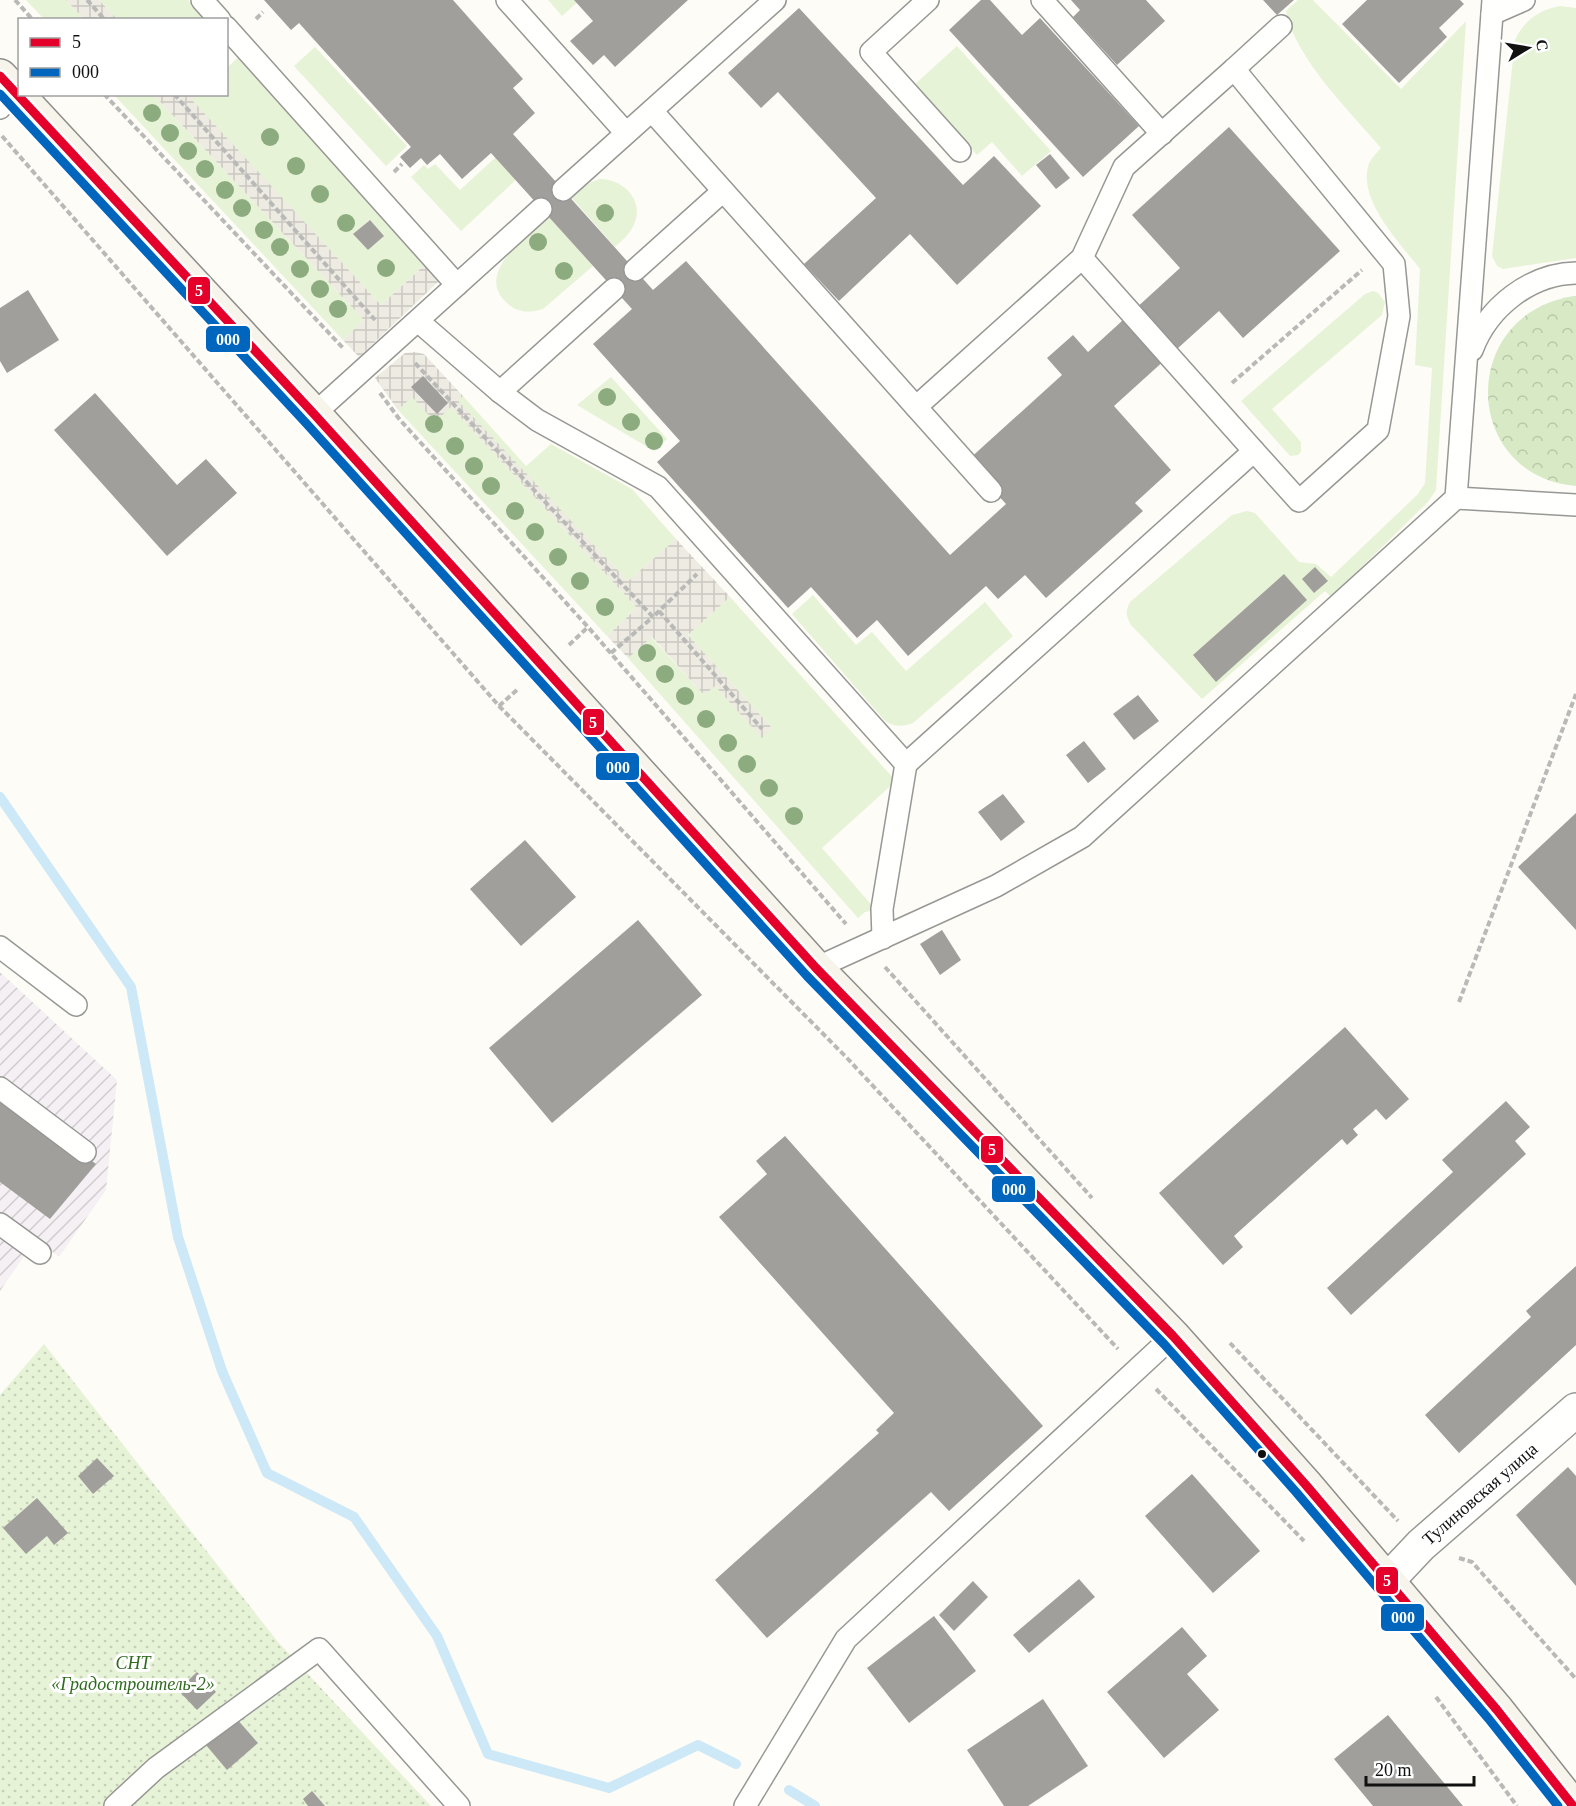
<svg xmlns="http://www.w3.org/2000/svg" width="1576" height="1806" font-family="'Times New Roman',serif">
	<defs>
		<pattern id="industrial-furrows" width="10" height="10" patternUnits="userSpaceOnUse" patternTransform="scale(1.5)"><rect width="10" height="10" fill="#f5f0f3"/><path d="M-1 1l2-2M0 10L10 0M9 11l2-2" fill="none" stroke="#d1cdcf"/></pattern>
		<pattern id="forest-crowns" width="20" height="18" patternUnits="userSpaceOnUse" patternTransform="scale(1.5)"><rect width="20" height="18" fill="#d8eac5"/><path d="M2 6a3 3 0 1 1 6 0M12 15a3 3 0 1 1 6 0" fill="none" stroke="#b8c8a8"/></pattern>
		<pattern id="garden-dots" width="8" height="8" patternUnits="userSpaceOnUse" patternTransform="scale(1.5)"><rect width="8" height="8" fill="#e7f3d7"/><path d="M2 2h.1M6 6h.1" fill="none" stroke="#c5cfb8" stroke-width="1.8" stroke-linecap="round"/></pattern>
		<pattern id="plaza-grid" width="8" height="8" patternUnits="userSpaceOnUse" patternTransform="scale(1.5)"><rect width="8" height="8" fill="#edebe2"/><path d="M0 4h8M4 0v8" fill="none" stroke="#cac8c1"/></pattern>
	</defs>
	<rect width="100%" height="100%" fill="#fdfcf7"/>
	<path fill="url(#industrial-furrows)" d="M0 972 117 1080 106 1190 59 1257 36 1239 0 1291Z"/>
	<g fill="#e7f3d7" fill-rule="evenodd">
		<path d="M26 0H66L84 19H44Z"/>
		<path d="M99 0H188L206 19H117Z"/>
		<path d="M548 0H580L562 16Z"/>
		<path d="M1298 0H1313L1401 89 1466 21 1436 490 1428 502 1331 597 1325 591 1202 699 1131 625C1126 616 1125 612 1130 602L1232 515 1247 511 1255 513 1299 562 1316 564 1331 577 1418 494 1425 483 1432 368 1415 365 1420 269C1401 244 1359 202 1368 167 1369 160 1376 154 1381 148 1349 110 1296 60 1286 11Z"/>
		<path d="M1560 6 1576 8V258L1503 269 1497 266 1492 256 1515 40C1524 20 1539 10 1560 6Z"/>
		<path d="M957 46 1051 151 1022 176 992 142 977 155 914 85Z"/>
		<path d="M315 47 407 146 386 166 294 66Z"/>
		<path d="M239 56 429 261 381 305 191 100 197 95 226 94 227 68ZM369 220 383 236 368 250 354 234Z"/>
		<path d="M114 95H154L364 320 343 340Z"/>
		<path d="M497 156 518 178 461 231 411 177 424 165 428 169 435 164 460 190Z"/>
		<path d="M600 179C626 179 648 205 631 230 627 237 620 242 615 247L571 197 591 182Z"/>
		<path d="M550 217 593 266 543 309C531 313 518 313 508 304 472 273 528 236 550 217Z"/>
		<path d="M1373 291 1378 293 1385 302 1382 315 1272 409 1301 442V452L1298 455 1290 456 1241 401 1365 294Z"/>
		<path d="M611 377 667 439 654 451 577 405Z"/>
		<path d="M412 396 451 407 637 608 607 636 398 410Z"/>
		<path d="M463 396 526 466 551 444 632 489 676 539 628 581 457 401Z"/>
		<path d="M813 595 856 645 872 632 906 671 985 602 1013 636 913 723C902 727 895 727 885 721L792 614Z"/>
		<path d="M730 597 896 781 822 848 876 910 865 912 858 918 628 658 651 637 704 695 714 685 762 737 772 728 688 635Z"/>
	</g>
	<path fill="url(#forest-crowns)" d="M1574 296H1576V486C1461 476 1457 314 1574 296Z"/>
	<path fill="url(#garden-dots)" d="M44 1344 278 1642 431 1806H0V1395Z"/>
	<g fill="url(#plaza-grid)">
		<path d="M66 0H99L117 19H84Z"/>
		<path d="M154 95H197L192 100 381 305 429 261 440 278 439 281 359 357 343 340 364 320Z"/>
		<path d="M415 352 424 354 463 396 458 401 628 581 676 539 730 597 688 635 772 728 762 738 715 686 704 695 652 637 628 658 607 636 637 608 451 407 435 422 412 397 398 410 375 378 405 353Z"/>
	</g>
	<g fill="none" stroke-linecap="round" stroke-linejoin="round">
		<g stroke="#cde8f7" stroke-width="10">
			<path d="M0 797 131 987 178 1237 222 1371 267 1473 354 1517 437 1636 488 1754 609 1788 698 1745 736 1764"/>
			<path d="M789 1790 815 1806"/>
		</g>
	</g>
	<g fill="#a19f9c">
		<path d="M264 0H453L523 79 513 88 535 113 513 134 653 290 686 261 950 555 1006 504 967 461 1062 375 1047 358 1073 335 1088 352 1180 268 1132 215 1229 127 1340 251 1243 338 1219 311 1114 406 1171 470 1135 503 1143 511 1046 598 1025 575 998 599 986 586 908 656 877 620 857 638 811 587 788 608 657 462 680 441 593 344 632 309 491 153 462 179 440 154 427 165 421 158 410 168 400 157 411 147 299 23 291 30Z"/>
		<path d="M574 0H688L615 67 604 55 593 65 570 41 593 21Z"/>
		<path d="M981 0H990L1022 35 1040 18 1139 126 1083 177 949 30Z"/>
		<path d="M1071 0H1146L1165 21 1117 65 1073 17 1080 10Z"/>
		<path d="M1263 0H1294L1277 15Z"/>
		<path d="M1367 0H1460L1464 4 1439 28 1447 37 1399 83 1342 24Z"/>
		<path d="M799 8 963 185 994 156 1041 206 957 285 910 234 839 301 804 264 876 198 778 92 761 108 728 73Z"/>
		<path d="M1050 154 1070 178 1056 189 1036 165Z"/>
		<path d="M370 220 384 236 368 250 353 234Z"/>
		<path d="M28 290 59 340 7 373 0 361V308Z"/>
		<path d="M423 376 448 403 437 414 411 387Z"/>
		<path d="M95 393 177 485 206 459 237 493 167 556 54 430Z"/>
		<path d="M1315 567 1328 581 1314 593 1302 579Z"/>
		<path d="M1284 574 1307 600 1216 682 1193 655Z"/>
		<path d="M1138 695 1159 721 1134 740 1113 714Z"/>
		<path d="M1084 741 1106 769 1088 783 1066 755Z"/>
		<path d="M1003 794 1025 822 1001 841 978 812Z"/>
		<path d="M1576 813V930L1518 867Z"/>
		<path d="M525 840 576 897 521 946 470 889Z"/>
		<path d="M638 920 702 995 552 1123 489 1048Z"/>
		<path d="M942 930 961 960 940 975 920 944Z"/>
		<path d="M1345 1027 1409 1099 1386 1120 1376 1109 1353 1129 1358 1135 1347 1145 1342 1139 1234 1236 1243 1247 1223 1265 1159 1193Z"/>
		<path d="M0 1093 96 1164 50 1219 0 1182Z"/>
		<path d="M1506 1101 1530 1127 1515 1141 1526 1154 1351 1315 1327 1288 1453 1172 1442 1160Z"/>
		<path d="M785 1136 1043 1426 949 1511 931 1492 767 1638 715 1580 879 1433 876 1430 894 1413 719 1217 767 1174 756 1161Z"/>
		<path d="M1576 1266V1345L1459 1453 1425 1415 1531 1317 1526 1311Z"/>
		<path d="M97 1458 114 1476 93 1494 78 1476Z"/>
		<path d="M1568 1467 1576 1476V1586L1516 1515Z"/>
		<path d="M1192 1474 1260 1551 1213 1593 1145 1516Z"/>
		<path d="M37 1498 68 1533 54 1545 47 1536 26 1554 3 1528Z"/>
		<path d="M1079 1579 1095 1597 1029 1653 1013 1635Z"/>
		<path d="M973 1581 988 1597 954 1631 939 1615Z"/>
		<path d="M934 1616 976 1671 909 1723 867 1668Z"/>
		<path d="M1182 1627 1207 1656 1187 1674 1219 1710 1164 1758 1107 1692Z"/>
		<path d="M197 1672 216 1692 197 1710 178 1690Z"/>
		<path d="M1043 1699 1088 1766 1028 1806H1004L967 1750Z"/>
		<path d="M1388 1715 1463 1806H1373L1334 1759Z"/>
		<path d="M236 1718 258 1743 227 1770 206 1745Z"/>
		<path d="M312 1791 325 1806H308L303 1799Z"/>
	</g>
	<g fill="none" stroke-linecap="round" stroke-linejoin="round">
		<g stroke="#979795" stroke-width="24">
			<g id="lane">
				<path d="M202 0 220 20"/>
				<path d="M507 0 626 133"/>
				<path d="M928 0 871 52 960 151"/>
				<path d="M1042 0 1162 134"/>
				<path d="M1492 14 1524 0"/>
				<path d="M226 27 457 285"/>
				<path d="M1234 69 1281 26"/>
				<path d="M0 108 13 91"/>
				<path d="M563 190 775 0"/>
				<path d="M1082 258 1254 451"/>
				<path d="M635 270 723 191"/>
				<path d="M418 321 500 392 537 420 658 487 906 764 1254 451 1299 501 1378 430 1399 316 1394 264 1234 69 1124 167 1082 258 916 407 652 111"/>
				<path d="M1472 350C1488 307 1530 274 1576 273"/>
				<path d="M500 392 614 289"/>
				<path d="M916 407 991 491"/>
				<path d="M314 414 541 209"/>
				<path d="M1456 498 1576 505"/>
				<path d="M883 938 882 909 906 764"/>
				<path d="M0 947 76 1005"/>
				<path d="M816 968 996 886 1082 837 1456 498 1493 0"/>
				<path d="M0 1088 85 1152"/>
				<path d="M0 1224 40 1253"/>
				<path d="M115 1806 156 1768 319 1649 459 1806"/>
				<path d="M745 1806 846 1639 1173 1336"/>
			</g>
		</g>
		<g stroke="#979795" stroke-width="36">
			<path id="street" d="M1387 1581 1421 1545 1576 1410"/>
		</g>
		<g stroke="#8e8d8b" stroke-width="36">
			<path id="secondary" d="M0 76 314 414 816 968 1173 1336 1305 1484 1497 1710 1573 1806"/>
		</g>
		<g stroke="#b9b9b8" stroke-width="4" stroke-dasharray="6 3" stroke-linecap="butt">
			<path d="M15 0 33 20"/>
			<path d="M87 0 105 20"/>
			<path d="M256 19 263 12"/>
			<path d="M104 94 343 348"/>
			<path d="M174 94 375 320"/>
			<path d="M2 136 499 706 847 1058 1118 1349"/>
			<path d="M394 172 402 164"/>
			<path d="M415 363 653 617 697 574"/>
			<path d="M1232 383 1362 270"/>
			<path d="M380 393 400 420 588 627 846 924"/>
			<path d="M659 611 762 729"/>
			<path d="M569 645 588 627"/>
			<path d="M611 653 653 617"/>
			<path d="M499 706 518 689"/>
			<path d="M885 967 1092 1198"/>
			<path d="M1459 1002 1576 694"/>
			<path d="M1230 1343 1398 1521"/>
			<path d="M1156 1389 1304 1541"/>
			<path d="M1459 1558 1472 1562 1576 1679"/>
			<path d="M1436 1697 1517 1806"/>
		</g>
		<use href="#lane" stroke="#fffffe" stroke-width="21"/>
		<use href="#street" stroke="#fffffe" stroke-width="33"/>
		<use href="#secondary" stroke="#f6f4eb" stroke-width="33"/>
		<g stroke="#fff" stroke-width="14">
			<path id="bus-1" d="M0 76 314 414 816 968 1173 1336 1305 1484 1497 1710 1573 1806"/>
		</g>
		<g stroke="#fff" stroke-width="14">
			<path id="bus-2" d="M0 94 305 422 807 976 1164 1344 1296 1492 1488 1718 1558 1806"/>
		</g>
		<use href="#bus-1" stroke="#e4002b" stroke-width="9"/>
		<use href="#bus-2" stroke="#0065bd" stroke-width="9"/>
	</g>
	<g fill="#8cac80">
		<circle cx="152" cy="113" r="9"/>
		<circle cx="170" cy="133" r="9"/>
		<circle cx="270" cy="137" r="9"/>
		<circle cx="188" cy="151" r="9"/>
		<circle cx="296" cy="166" r="9"/>
		<circle cx="205" cy="169" r="9"/>
		<circle cx="225" cy="190" r="9"/>
		<circle cx="320" cy="194" r="9"/>
		<circle cx="242" cy="208" r="9"/>
		<circle cx="605" cy="213" r="9"/>
		<circle cx="346" cy="223" r="9"/>
		<circle cx="264" cy="230" r="9"/>
		<circle cx="538" cy="242" r="9"/>
		<circle cx="280" cy="247" r="9"/>
		<circle cx="386" cy="268" r="9"/>
		<circle cx="300" cy="269" r="9"/>
		<circle cx="564" cy="271" r="9"/>
		<circle cx="320" cy="289" r="9"/>
		<circle cx="338" cy="309" r="9"/>
		<circle cx="607" cy="397" r="9"/>
		<circle cx="631" cy="422" r="9"/>
		<circle cx="434" cy="424" r="9"/>
		<circle cx="654" cy="441" r="9"/>
		<circle cx="455" cy="446" r="9"/>
		<circle cx="474" cy="466" r="9"/>
		<circle cx="491" cy="486" r="9"/>
		<circle cx="515" cy="511" r="9"/>
		<circle cx="535" cy="532" r="9"/>
		<circle cx="558" cy="557" r="9"/>
		<circle cx="580" cy="581" r="9"/>
		<circle cx="605" cy="607" r="9"/>
		<circle cx="647" cy="653" r="9"/>
		<circle cx="665" cy="674" r="9"/>
		<circle cx="685" cy="696" r="9"/>
		<circle cx="706" cy="719" r="9"/>
		<circle cx="728" cy="743" r="9"/>
		<circle cx="747" cy="764" r="9"/>
		<circle cx="769" cy="788" r="9"/>
		<circle cx="794" cy="816" r="9"/>
	</g>
	<circle fill="#111" stroke="#fff" stroke-width="2" cx="1262" cy="1454" r="5"/>
	<g text-anchor="middle" stroke-width="6" stroke-linejoin="round" paint-order="stroke">
		<g font-size="18" fill="#111" stroke="#fff">
			<text transform="translate(1480 1494) rotate(-41)" y="6">Тулиновская улица</text>
		</g>
		<g font-size="18" font-style="italic" fill="#2f6b1f" stroke="#fff">
			<text x="133" y="1669">СНТ<tspan x="133" dy="21">«Градостроитель-2»</tspan></text>
		</g>
	</g>
	<g stroke="#fff" stroke-width="2">
		<rect x="187" y="276" width="24" height="29" rx="6" fill="#e4002b"/>
		<rect x="205" y="325" width="46" height="28" rx="6" fill="#0065bd"/>
		<rect x="582" y="708" width="23" height="28" rx="6" fill="#e4002b"/>
		<rect x="595" y="752" width="45" height="29" rx="6" fill="#0065bd"/>
		<rect x="980" y="1135" width="24" height="29" rx="6" fill="#e4002b"/>
		<rect x="991" y="1175" width="45" height="28" rx="6" fill="#0065bd"/>
		<rect x="1375" y="1566" width="24" height="29" rx="6" fill="#e4002b"/>
		<rect x="1380" y="1603" width="45" height="29" rx="6" fill="#0065bd"/>
	</g>
	<g font-size="16" text-anchor="middle" font-weight="bold" fill="#fff">
		<text x="199" y="296">5</text>
		<text x="228" y="345">000</text>
		<text x="593" y="728">5</text>
		<text x="618" y="773">000</text>
		<text x="992" y="1155">5</text>
		<text x="1014" y="1195">000</text>
		<text x="1387" y="1586">5</text>
		<text x="1403" y="1623">000</text>
	</g>
	<rect x="18" y="18" width="210" height="78" fill="#ffffff" stroke="#a0a0a0" stroke-width="1.5"/>
	<rect x="30" y="38" width="30" height="9" fill="#e4002b" stroke="#a0a0a0" stroke-width="1.5"/>
	<text x="72" y="48" font-size="18" fill="#111111">5</text>
	<rect x="30" y="68" width="30" height="9" fill="#0065bd" stroke="#a0a0a0" stroke-width="1.5"/>
	<text x="72" y="78" font-size="18" fill="#111111">000</text>
	<g transform="translate(1528 48) rotate(79)" stroke="#ffffff" stroke-width="4.5" paint-order="stroke">
	<path d="M0-4.5L10 22L0 15L-10 22Z" fill="#111111"/>
	<text y="-9" font-size="16" font-weight="bold" text-anchor="middle" fill="#111111">С</text>
	</g>
	<path d="M1366 1776v9h108v-9" fill="none" stroke="#111111" stroke-width="3"/>
	<text x="1375" y="1776" font-size="18" fill="#111111" stroke="#ffffff" stroke-width="4.5" paint-order="stroke">20 m</text>
</svg>
